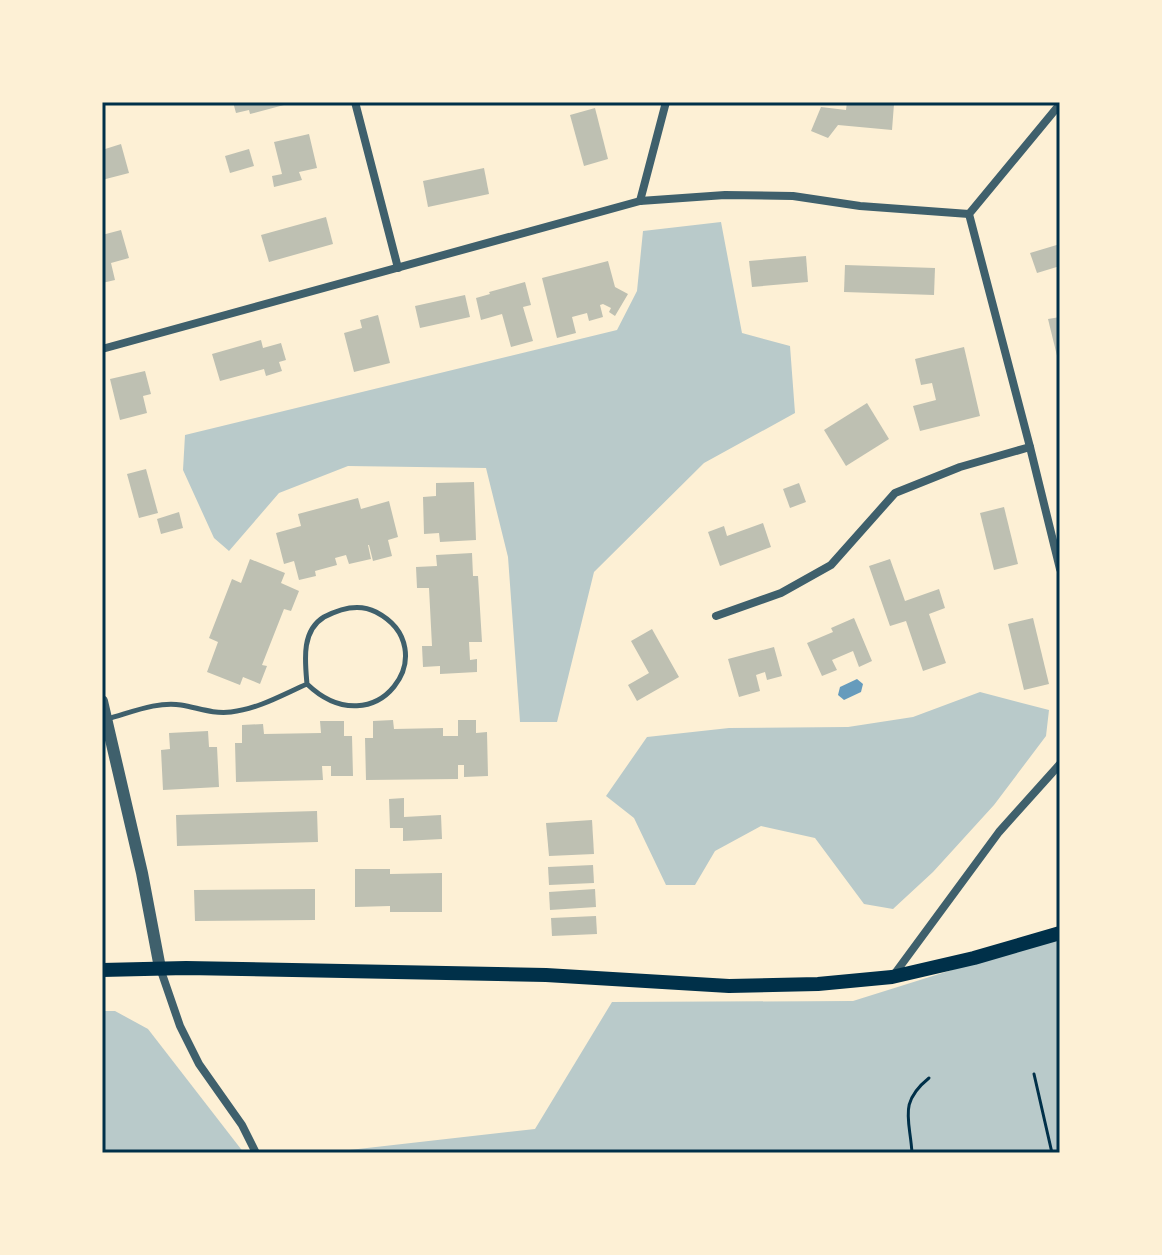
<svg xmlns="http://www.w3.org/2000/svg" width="1162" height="1255" font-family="'Open Sans',sans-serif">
	<rect width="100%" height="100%" fill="#fdf0d5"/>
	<g fill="#b9caca">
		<path d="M721 222 742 333 790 346 795 413 704 463 594 572 557 722H520L508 557 486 468 348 466 279 493 229 551 214 538 183 470 185 435 617 330 637 291 643 231Z"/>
		<path d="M980 692 1049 710 1046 736 994 805 933 872 893 909 864 904 815 838 761 826 715 851 695 885H666L634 818 606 796 647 737 729 728 848 727 913 717Z"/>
		<path d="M1060 936V1153H323L535 1129 612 1002 853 1001Z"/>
		<path d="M102 1011H115L148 1029 244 1153H102Z"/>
	</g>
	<path fill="#669bbc" d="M857 679 863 684 861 692 844 700 838 695 840 687Z"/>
	<g fill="#bec0b2">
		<path d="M233 102H283L284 105 250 114 249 110 236 113Z"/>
		<path d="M847 102 894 104 892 130 838 125 828 138 811 131 821 107 846 110Z"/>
		<path d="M595 108 608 159 584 166 570 115Z"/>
		<path d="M309 134 317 168 299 172 302 180 274 187 272 176 282 174 274 142Z"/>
		<path d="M121 144 129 173 102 180V150Z"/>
		<path d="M249 149 254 166 230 173 225 156Z"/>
		<path d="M484 168 489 194 428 207 423 181Z"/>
		<path d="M326 217 333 244 269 262 261 235Z"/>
		<path d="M121 230 129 258 111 263 115 280 102 283V235Z"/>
		<path d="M1060 244V266L1037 273 1030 253Z"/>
		<path d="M806 256 808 282 752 287 749 261Z"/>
		<path d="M608 261 615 287 628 294 615 316 609 312 611 308 603 304 600 305 603 317 589 321 587 313 572 317 576 333 557 338 542 278Z"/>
		<path d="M845 265 935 268 934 295 844 292Z"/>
		<path d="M525 282 531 305 523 307 533 341 511 347 502 314 481 320 476 298 490 294 489 292Z"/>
		<path d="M465 295 470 317 420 328 415 306Z"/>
		<path d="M378 315 390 363 354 372 344 333 362 328 360 320Z"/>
		<path d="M1060 317V363L1059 364 1048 319Z"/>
		<path d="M261 340 263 348 281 343 286 360 279 362 282 371 266 376 264 369 220 381 212 354Z"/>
		<path d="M964 347 980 416 920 431 913 406 936 400 932 383 921 385 915 359Z"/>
		<path d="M145 371 151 394 143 396 147 413 120 420 110 379Z"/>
		<path d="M867 403 889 439 846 466 824 430Z"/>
		<path d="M146 469 158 513 139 518 127 474Z"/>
		<path d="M474 482 476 540 440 542 439 533 424 534 423 497 436 496V483Z"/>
		<path d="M799 483 806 502 790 508 783 489Z"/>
		<path d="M358 498 361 509 389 501 398 537 388 540 392 556 373 561 369 545H368L371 559 349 564 346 555 335 558 337 565 315 571 316 576 299 580 294 561 284 564 276 533 301 526 298 514Z"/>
		<path d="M1004 507 1018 564 994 570 980 513Z"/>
		<path d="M179 512 183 528 161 534 157 519Z"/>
		<path d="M763 523 771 547 720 566 708 532 724 526 727 536Z"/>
		<path d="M472 553 473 576H478L482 642H469L470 660 477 659V672L440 674V666L423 667 422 646H432L429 588H417L416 567 437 566 436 555Z"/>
		<path d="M250 559 285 573 281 583 299 591 291 611 284 609 262 665 267 666 260 684 243 677 240 685 207 672 218 642 209 638 232 579 241 583Z"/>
		<path d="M890 559 905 601 939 589 945 608 929 614 946 663 923 671 906 621 890 626 869 566Z"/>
		<path d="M854 618 872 661 859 667 853 651 832 660 837 670 822 676 807 643 833 632 831 628Z"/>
		<path d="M1033 618 1049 684 1024 690 1008 624Z"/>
		<path d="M652 629 679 677 637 701 628 685 649 673 631 641Z"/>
		<path d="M774 647 782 676 767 680 765 672 756 675 760 691 739 697 728 659Z"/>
		<path d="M393 720 394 729 443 728V736H458V720H476V733L487 732 488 776 464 777V765H458V779L366 780 365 738H373V721Z"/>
		<path d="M320 721H344V736H352L353 776H331V766H322L323 780 236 782 235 743H242V725L263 724 264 734 321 733Z"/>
		<path d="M208 731 209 747H217L219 787 163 790 161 750 170 749 169 733Z"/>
		<path d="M404 798V817L441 815 442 839 403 841V828H390L389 799Z"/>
		<path d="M317 811 318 842 177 846 176 815Z"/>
		<path d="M592 820 594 854 549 856 546 823Z"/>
		<path d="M593 865 594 883 549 885 548 867Z"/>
		<path d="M355 869H390V874L442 873V912H390V906L355 907Z"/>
		<path d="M315 889V920L195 921 194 890Z"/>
		<path d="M595 889 596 907 550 910 549 892Z"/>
		<path d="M596 916 597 934 552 936 551 918Z"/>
	</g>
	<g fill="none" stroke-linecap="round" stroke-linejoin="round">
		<g stroke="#003049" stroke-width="3">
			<path d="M1034 1074 1052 1153"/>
			<path d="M912 1153C910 1119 898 1103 929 1078"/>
		</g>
		<path stroke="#3f606c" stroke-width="5" d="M107 719C130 713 157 701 181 705 199 708 212 714 231 712 258 709 282 695 307 684 376 750 447 649 376 612 359 603 341 608 324 617 301 631 305 661 307 684"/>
		<g stroke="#3f606c" stroke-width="8">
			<path d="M355 102 398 268"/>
			<path d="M640 201 666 102"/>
			<path d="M102 349 640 201 725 195 793 196 860 206 969 214"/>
			<path d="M1030 447 969 214 1060 104"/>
			<path d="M716 616 781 593 831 565 895 493 960 467 1030 447 1060 569"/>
			<path d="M160 968 180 1026 199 1064 242 1125 256 1153"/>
			<path d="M893 976 999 832 1060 764"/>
		</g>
		<path stroke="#3f606c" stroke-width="12" d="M102 701 142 873 160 968"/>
		<path stroke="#003049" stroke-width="14" d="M102 970 186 968 546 975 729 986 818 984 892 977 974 958 1060 933"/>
	</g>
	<rect width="1162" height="1255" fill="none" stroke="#fdf0d5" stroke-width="208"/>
	<rect x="104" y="104" width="954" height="1047" fill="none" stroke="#003049" stroke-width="3"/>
</svg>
